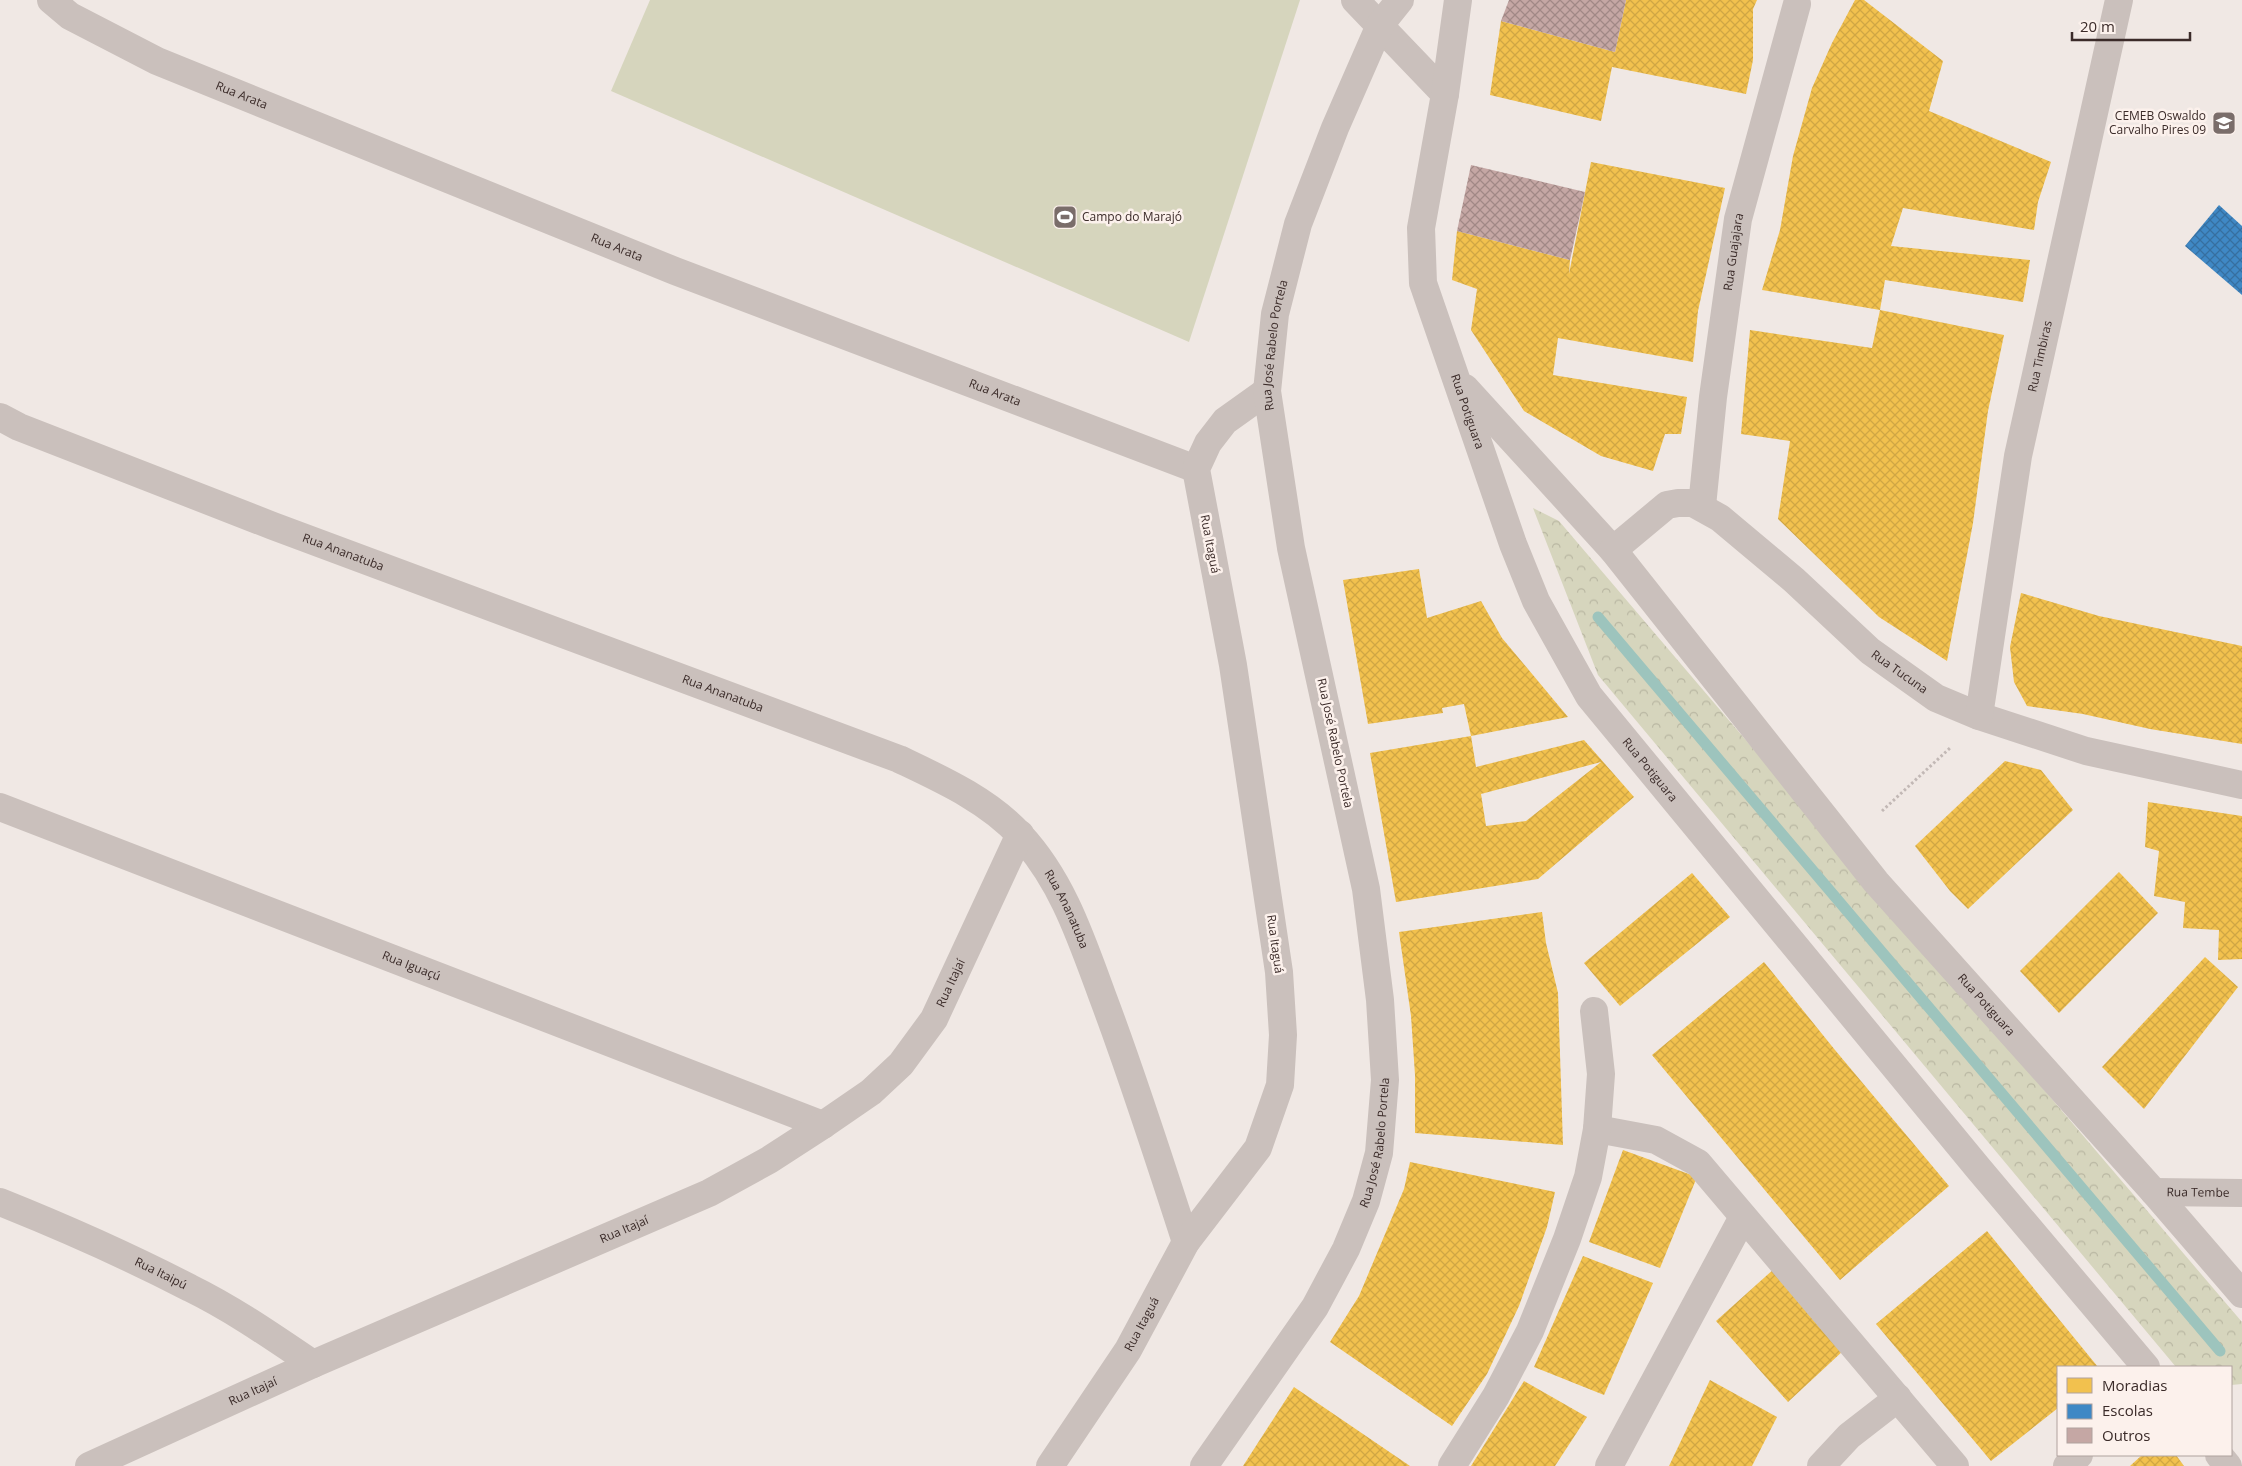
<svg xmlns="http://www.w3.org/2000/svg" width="2242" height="1466" font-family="'Open Sans',sans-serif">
	<defs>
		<pattern id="forest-crowns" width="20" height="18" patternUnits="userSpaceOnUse" patternTransform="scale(1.25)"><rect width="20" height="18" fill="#d6d5bd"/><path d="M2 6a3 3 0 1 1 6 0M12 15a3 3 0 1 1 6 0" fill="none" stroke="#b9b7a2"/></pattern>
		<pattern id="homes-cross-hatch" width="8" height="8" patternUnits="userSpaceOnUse" patternTransform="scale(1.25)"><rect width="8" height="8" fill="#f2c14e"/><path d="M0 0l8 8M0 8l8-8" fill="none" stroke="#d0a644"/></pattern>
		<pattern id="schools-cross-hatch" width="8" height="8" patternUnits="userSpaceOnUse" patternTransform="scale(1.25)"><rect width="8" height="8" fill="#3f88c5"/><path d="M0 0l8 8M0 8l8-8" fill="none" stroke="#366fa0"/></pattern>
		<pattern id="building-cross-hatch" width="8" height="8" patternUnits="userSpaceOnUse" patternTransform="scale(1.25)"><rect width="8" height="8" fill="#c5a7a4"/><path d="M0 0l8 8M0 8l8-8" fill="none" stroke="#a18886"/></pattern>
	</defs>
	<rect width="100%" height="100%" fill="#f0e8e4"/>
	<path fill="#d6d5bd" d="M650 0H1300L1189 342 611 91Z"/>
	<path fill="url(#forest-crowns)" d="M1533 508 1559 521 2242 1322V1384L2231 1385V1367H2176L1598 675Z"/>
	<g fill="url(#homes-cross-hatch)" fill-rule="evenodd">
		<path d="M1626 0H1757L1753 9V60L1746 94 1612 67 1601 121 1490 95 1501 21 1615 52Z"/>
		<path d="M1855 0H1864L1943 61 1929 111 2051 162 2038 202 2034 230 1903 208 1891 246 2030 260 2023 302 1885 280 1880 310 1762 290 1780 230 1793 156 1812 88 1832 43Z"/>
		<path d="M1591 162 1725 188 1698 311 1693 362 1558 338 1553 375 1687 397 1681 434H1665L1653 471 1601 456 1524 411 1471 330 1477 289 1452 280 1457 231 1570 260 1569 274Z"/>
		<path d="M1880 310 2004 335 1988 411 1973 523 1947 661 1879 617 1778 519 1790 441 1741 434 1750 330 1872 348Z"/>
		<path d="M1419 569 1427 618 1481 601 1502 638 1568 717 1471 736 1464 704 1442 708 1443 713 1368 724 1343 580Z"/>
		<path d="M2021 593 2099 616 2242 646V744L2150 729 2083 714 2027 706 2014 682 2010 647Z"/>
		<path d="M1471 736 1476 767 1584 740 1634 797 1538 879 1396 902 1370 753ZM1601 762 1526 821 1486 826 1481 794Z"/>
		<path d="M2005 761 2041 770 2073 810 1968 909 1950 891 1915 846Z"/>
		<path d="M2148 802 2242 816V959L2218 960 2219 930 2183 928 2185 902 2154 896 2159 851 2145 847Z"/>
		<path d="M2119 872 2158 913 2059 1013 2020 971Z"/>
		<path d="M1692 873 1730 917 1620 1006 1584 963Z"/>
		<path d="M1542 912 1546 943 1558 993 1563 1145 1415 1133V1075L1411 1016 1399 932Z"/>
		<path d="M2205 957 2238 987 2144 1109 2102 1067Z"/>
		<path d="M1764 962 1835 1050 1949 1186 1840 1280 1652 1055Z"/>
		<path d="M1623 1150 1697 1177 1660 1268 1589 1242Z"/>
		<path d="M1410 1162 1555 1192 1547 1227 1519 1306 1487 1374 1452 1426 1330 1342 1359 1296 1404 1189Z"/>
		<path d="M1987 1231 2098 1367H2058V1408L1991 1461 1876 1324Z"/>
		<path d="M1583 1256 1653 1283 1604 1395 1534 1367Z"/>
		<path d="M1775 1268 1844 1350 1788 1402 1716 1321Z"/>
		<path d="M1710 1380 1777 1417 1752 1466H1669Z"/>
		<path d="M1524 1381 1587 1417 1555 1466H1471Z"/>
		<path d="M1294 1387 1410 1466H1243Z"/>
		<path d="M2142 1455H2176L2184 1466H2130Z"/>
	</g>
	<path fill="url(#schools-cross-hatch)" d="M2219 205 2242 226V295L2185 246Z"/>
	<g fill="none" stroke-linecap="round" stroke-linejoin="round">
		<path stroke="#9dc4bd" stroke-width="11" d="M1598 617 2220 1351"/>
	</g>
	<g fill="url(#building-cross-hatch)">
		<path d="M1509 0H1626L1615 52 1501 21Z"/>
		<path d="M1471 165 1585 192 1570 260 1457 231Z"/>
	</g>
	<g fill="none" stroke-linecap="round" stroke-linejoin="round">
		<path stroke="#c2b8b5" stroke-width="3" stroke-dasharray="2.5 2.5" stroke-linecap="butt" d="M1882 811 1950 748"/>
		<g stroke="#cac0bc" stroke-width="28">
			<path id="s1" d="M51 0 70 16 157 61 675 271 1196 469"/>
			<path d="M1355 0 1445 94"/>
			<path id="s2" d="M1458 0 1445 94 1421 228 1423 283 1513 544 1536 601 1589 696 1978 1168 2146 1367"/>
			<path id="s3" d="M1465 388 1613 550 1876 882 2154 1192 2242 1294"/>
			<path id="s4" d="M0 417 19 427 273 526 899 759C941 779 988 800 1020 835 1062 880 1081 938 1102 995 1133 1077 1159 1159 1186 1242"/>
			<path id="s5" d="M1702 506 1713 397 1738 219 1797 4"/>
			<path id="s6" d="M1613 550 1667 505 1678 503H1693L1720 518 1794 580 1870 651 1936 698 1979 716 2086 751 2242 785"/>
			<path id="s7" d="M1979 716 2018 456 2119 0"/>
			<path id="s8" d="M0 807 823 1125"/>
			<path d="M1597 1129 1656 1140 1698 1163 1955 1466"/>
			<path id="s9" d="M2154 1192 2242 1193"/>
			<path id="s10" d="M0 1202C65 1228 128 1256 190 1288 233 1309 273 1337 313 1364"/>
			<path d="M2219 1455 2228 1466"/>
			<path id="s11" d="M89 1466 313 1364 709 1193 769 1160 823 1125 871 1092 901 1064 934 1019 1020 834"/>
			<path id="s12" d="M1050 1466 1128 1350 1186 1242 1258 1148 1280 1085 1283 1035 1279 972 1233 665 1196 469 1208 443 1225 421 1267 391"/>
			<path id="s13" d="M1204 1466 1315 1307 1346 1249 1366 1201 1379 1153 1385 1080 1380 1000 1366 889 1291 548 1267 391 1275 314 1298 224 1335 128 1380 25 1400 0"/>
			<path d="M1452 1466 1496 1396 1530 1331 1567 1239 1588 1177 1597 1129 1601 1074 1594 1011"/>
			<path d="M1609 1466 1743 1217"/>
			<path d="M1821 1466 1849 1436 1898 1398"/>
			<path d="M2067 1466 2079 1455"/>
		</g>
	</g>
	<defs>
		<g id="school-square" transform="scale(1.25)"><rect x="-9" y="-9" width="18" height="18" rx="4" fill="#7a6d6a" stroke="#fcf1ec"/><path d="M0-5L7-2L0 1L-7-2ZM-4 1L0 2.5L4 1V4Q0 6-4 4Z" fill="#fff"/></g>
		<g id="stadium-square" transform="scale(1.25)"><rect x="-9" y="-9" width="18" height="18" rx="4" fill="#7a6d6a" stroke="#fcf1ec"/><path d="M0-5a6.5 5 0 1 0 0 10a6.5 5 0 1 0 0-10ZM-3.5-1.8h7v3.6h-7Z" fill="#fff"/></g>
	</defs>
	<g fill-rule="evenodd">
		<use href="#school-square" x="2224" y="123"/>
		<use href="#stadium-square" x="1065" y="217"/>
	</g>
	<g text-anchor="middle" stroke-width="5" stroke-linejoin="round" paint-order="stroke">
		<g font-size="12" fill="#3b2b29" stroke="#fcf1ec">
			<text dy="4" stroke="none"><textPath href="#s1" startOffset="214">Rua Arata</textPath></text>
			<text dy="4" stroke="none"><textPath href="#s1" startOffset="619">Rua Arata</textPath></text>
			<text dy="4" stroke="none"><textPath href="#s5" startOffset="256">Rua Guajajara</textPath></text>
			<text dy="4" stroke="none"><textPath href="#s13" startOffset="1181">Rua José Rabelo Portela</textPath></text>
			<text dy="4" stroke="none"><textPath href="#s7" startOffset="365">Rua Timbiras</textPath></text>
			<text dy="4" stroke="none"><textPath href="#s1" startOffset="1024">Rua Arata</textPath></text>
			<text dy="4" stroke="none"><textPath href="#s2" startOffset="422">Rua Potiguara</textPath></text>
			<text transform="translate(1210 544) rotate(79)" y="4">Rua Itaguá</text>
			<text dy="4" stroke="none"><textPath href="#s4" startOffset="369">Rua Ananatuba</textPath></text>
			<text dy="4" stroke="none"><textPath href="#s6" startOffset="364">Rua Tucuna</textPath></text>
			<text dy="4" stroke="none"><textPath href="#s4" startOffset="774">Rua Ananatuba</textPath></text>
			<text transform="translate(1335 743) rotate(78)" y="4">Rua José Rabelo Portela</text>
			<text dy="4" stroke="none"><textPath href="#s2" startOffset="828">Rua Potiguara</textPath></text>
			<text dy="4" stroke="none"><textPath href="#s4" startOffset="1194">Rua Ananatuba</textPath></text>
			<text transform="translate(1275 944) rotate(82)" y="4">Rua Itaguá</text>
			<text dy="4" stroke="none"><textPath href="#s8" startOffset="441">Rua Iguaçú</textPath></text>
			<text dy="4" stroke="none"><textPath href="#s11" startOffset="1005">Rua Itajaí</textPath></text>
			<text dy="4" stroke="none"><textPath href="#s3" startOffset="808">Rua Potiguara</textPath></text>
			<text dy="4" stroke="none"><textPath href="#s13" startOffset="371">Rua José Rabelo Portela</textPath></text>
			<text dy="4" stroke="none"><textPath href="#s9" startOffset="44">Rua Tembe</textPath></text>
			<text dy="4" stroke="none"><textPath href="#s11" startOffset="585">Rua Itajaí</textPath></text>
			<text dy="4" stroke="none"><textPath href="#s10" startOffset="176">Rua Itaipú</textPath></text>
			<text dy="4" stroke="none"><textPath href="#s12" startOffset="169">Rua Itaguá</textPath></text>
			<text dy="4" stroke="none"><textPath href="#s11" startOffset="180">Rua Itajaí</textPath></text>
		</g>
		<g font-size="12" fill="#3b2b29" stroke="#fcf1ec" text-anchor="end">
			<text x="2206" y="120">CEMEB Oswaldo<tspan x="2206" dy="14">Carvalho Pires 09</tspan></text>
			<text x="1082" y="221" text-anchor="start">Campo do Marajó</text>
		</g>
	</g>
	<rect x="2057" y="1366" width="175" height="90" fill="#fcf1ec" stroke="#afa29e"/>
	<rect x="2067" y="1378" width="25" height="15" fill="#f2c14e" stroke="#afa29e"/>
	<text x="2102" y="1391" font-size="15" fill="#3b2b29">Moradias</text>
	<rect x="2067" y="1404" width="25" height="15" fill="#3f88c5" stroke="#afa29e"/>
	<text x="2102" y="1416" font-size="15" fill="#3b2b29">Escolas</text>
	<rect x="2067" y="1428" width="25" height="15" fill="#c5a7a4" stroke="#afa29e"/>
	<text x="2102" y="1441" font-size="15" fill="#3b2b29">Outros</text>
	<path d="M2072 32v8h118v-8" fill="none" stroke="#3b2b29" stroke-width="2.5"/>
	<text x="2080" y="32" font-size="15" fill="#3b2b29" stroke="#fcf1ec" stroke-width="4" paint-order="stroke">20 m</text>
</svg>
